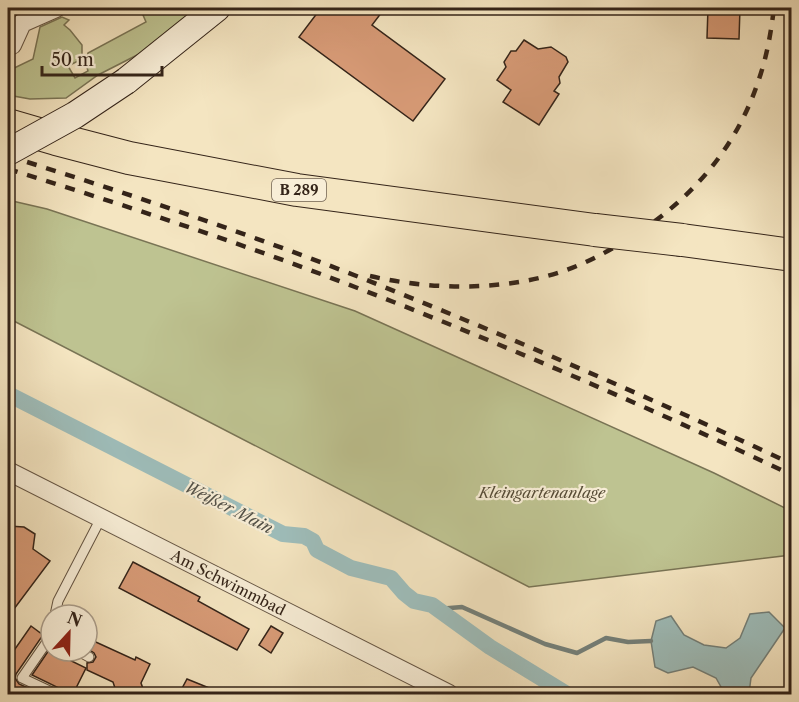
<svg xmlns="http://www.w3.org/2000/svg" width="799" height="702" font-family="'Libre Caslon Text',serif">
	<rect width="100%" height="100%" fill="#f4e5c1"/>
	<filter id="stains"><feTurbulence type="fractalNoise" baseFrequency=".00333" numOctaves="4"/><feColorMatrix values="0 0 0 0 .2 0 0 0 0 .09 0 0 0 0 .02 0 0 0 .5 -.17"/></filter>
	<radialGradient id="worn" r=".72"><stop offset=".6" stop-color="#630" stop-opacity="0"/><stop offset="1" stop-color="#630" stop-opacity=".3"/></radialGradient>
	<g fill="#bec391" stroke="#797455" stroke-width="1.5">
		<path d="M156 8H200L143 52 98 75 66 98 30 99 8 95V71L33 59 40 27 62 17 69 20 64 25 70 30 82 45V59L68 66 75 78 88 71 86 64 88 53 146 22 143 15Z"/>
		<path d="M8 200 47 209 355 311 714 473 791 511V555L529 587 8 318Z"/>
	</g>
	<path fill="#9ebdba" stroke="#74807a" stroke-width="1.5" d="M769 612 785 628 751 678 749 693 744 694H725L716 678 693 667 668 673 655 667 651 641 656 621 671 616 684 635 704 645 726 648 740 638 750 614Z"/>
	<g fill="none" stroke-linecap="round" stroke-linejoin="round">
		<path stroke="#74807a" stroke-width="4.5" d="M438 609 462 607 545 644 577 653 606 638 628 642 651 641"/>
		<path stroke="#9ebdba" stroke-width="16" d="M8 394 283 534 304 536 313 541 317 550 351 568 391 578 404 593 414 601 432 605 490 647 567 694"/>
	</g>
	<g fill="#d79a76" stroke="#342419" stroke-width="1.5">
		<path d="M321 8H385L372 25 445 79 413 121 299 37Z"/>
		<path d="M708 8H740L739 39 707 38Z"/>
		<path d="M524 40 538 49 551 47 566 57 568 62 559 77 560 83 554 91 559 94 539 125 503 102 511 90 497 80 506 67 504 62 511 51H516Z"/>
		<path d="M8 526 24 527 35 534 33 549 50 561 8 617Z"/>
		<path d="M133 562 200 597 198 601 249 629 237 650 119 588Z"/>
		<path d="M31 626 43 635 16 674 15 678 19 684 41 694H8V659Z"/>
		<path d="M271 626 283 633 271 653 259 645Z"/>
		<path d="M87 638 135 660 136 657 150 664 141 683 145 694H117L113 682 87 670V663L93 662 96 657 94 653 87 648Z"/>
		<path d="M49 650 86 668 73 694H63L62 691 59 688 32 675Z"/>
		<path d="M187 679 224 694H179Z"/>
	</g>
	<g fill="none" stroke-linecap="round" stroke-linejoin="round">
		<g stroke="#645443" stroke-width="11">
			<g id="lane">
				<path d="M55 615 58 601 101 518"/>
				<path d="M51 636 22 678 56 694"/>
				<path d="M78 651 89 657"/>
			</g>
		</g>
		<g stroke="#645443" stroke-width="20">
			<g id="street">
				<path d="M12 45 22 23 56 8"/>
				<path d="M8 471 449 694"/>
			</g>
		</g>
		<g stroke="#342419" stroke-width="28">
			<path id="secondary" d="M126 81 217 8"/>
		</g>
		<g stroke="#342419" stroke-width="34">
			<g id="highway">
				<path d="M8 125 56 139 129 158 297 190 595 230"/>
				<path d="M682 240 792 255"/>
			</g>
		</g>
		<use href="#lane" stroke="#f8eed7" stroke-width="9"/>
		<use href="#street" stroke="#f8eed7" stroke-width="18"/>
		<use href="#secondary" stroke="#f8eed7" stroke-width="26"/>
		<use href="#highway" stroke="#f4e5c1" stroke-width="32"/>
		<g stroke="#342419" stroke-width="4.5" stroke-dasharray="10 10" stroke-linecap="butt">
			<path d="M8 156C126 193 244 232 359 277 505 335 649 397 792 464"/>
			<path d="M8 169C124 205 241 243 355 287 503 344 648 407 792 475"/>
			<path d="M370 276C427 289 490 291 547 276 578 268 606 253 633 236 693 198 737 147 759 79 767 56 771 32 774 8"/>
		</g>
		<g stroke="#342419" stroke-width="28" stroke-linecap="butt">
			<path id="secondary-bridge" d="M8 152 75 115 126 81"/>
		</g>
		<g stroke="#342419" stroke-width="34" stroke-linecap="butt">
			<path id="highway-bridge" d="M595 230 682 240"/>
		</g>
		<use href="#secondary-bridge" stroke="#f8eed7" stroke-width="26"/>
		<use href="#highway-bridge" stroke="#f4e5c1" stroke-width="32"/>
	</g>
	<g text-anchor="middle" stroke-width="4.5" stroke-linejoin="round" paint-order="stroke">
		<rect fill="#f8eed7" stroke="#6f6152" stroke-width="1.5" x="272" y="179" width="54" height="22" rx="4.5"/>
		<g font-size="14" font-weight="bold" fill="#342419">
			<text x="299" y="195">B 289</text>
		</g>
		<g font-size="15" font-style="italic" fill="#564c37" stroke="#f8eed7">
			<text x="542" y="498">Kleingartenanlage</text>
		</g>
		<g font-size="15" fill="#342419" stroke="#f8eed7">
			<text transform="translate(228 583) rotate(27)" y="5">Am Schwimmbad</text>
		</g>
		<g font-size="16" font-style="italic" fill="#545249" stroke="#f8eed7">
			<text transform="translate(229 507) rotate(27)" y="6">Weißer Main</text>
		</g>
	</g>
	<rect width="799" height="702" fill="none" stroke="#f4e5c1" stroke-width="30"/>
	<rect x="9" y="9" width="781" height="684" fill="none" stroke="#342419" stroke-width="3"/>
	<rect x="15" y="15" width="769" height="672" fill="none" stroke="#342419" stroke-width="1.5"/>
	<g transform="translate(69 633) rotate(22)"><circle r="28" fill="#f8eed7" stroke="#aa9d8b" stroke-width="1.5"/>
	<path d="M0-4.5L10 22L0 15L-10 22Z" fill="#8f2418"/>
	<text y="-9" font-size="16" font-weight="bold" text-anchor="middle" fill="#342419">N</text>
	</g>
	<path d="M42 66v9h120v-9" fill="none" stroke="#342419" stroke-width="3"/>
	<text x="51" y="66" font-size="18" fill="#342419" stroke="#f8eed7" stroke-width="4.5" paint-order="stroke">50 m</text>
	<rect width="100%" height="100%" filter="url(#stains)"/>
	<rect width="100%" height="100%" fill="url(#worn)"/>
</svg>
